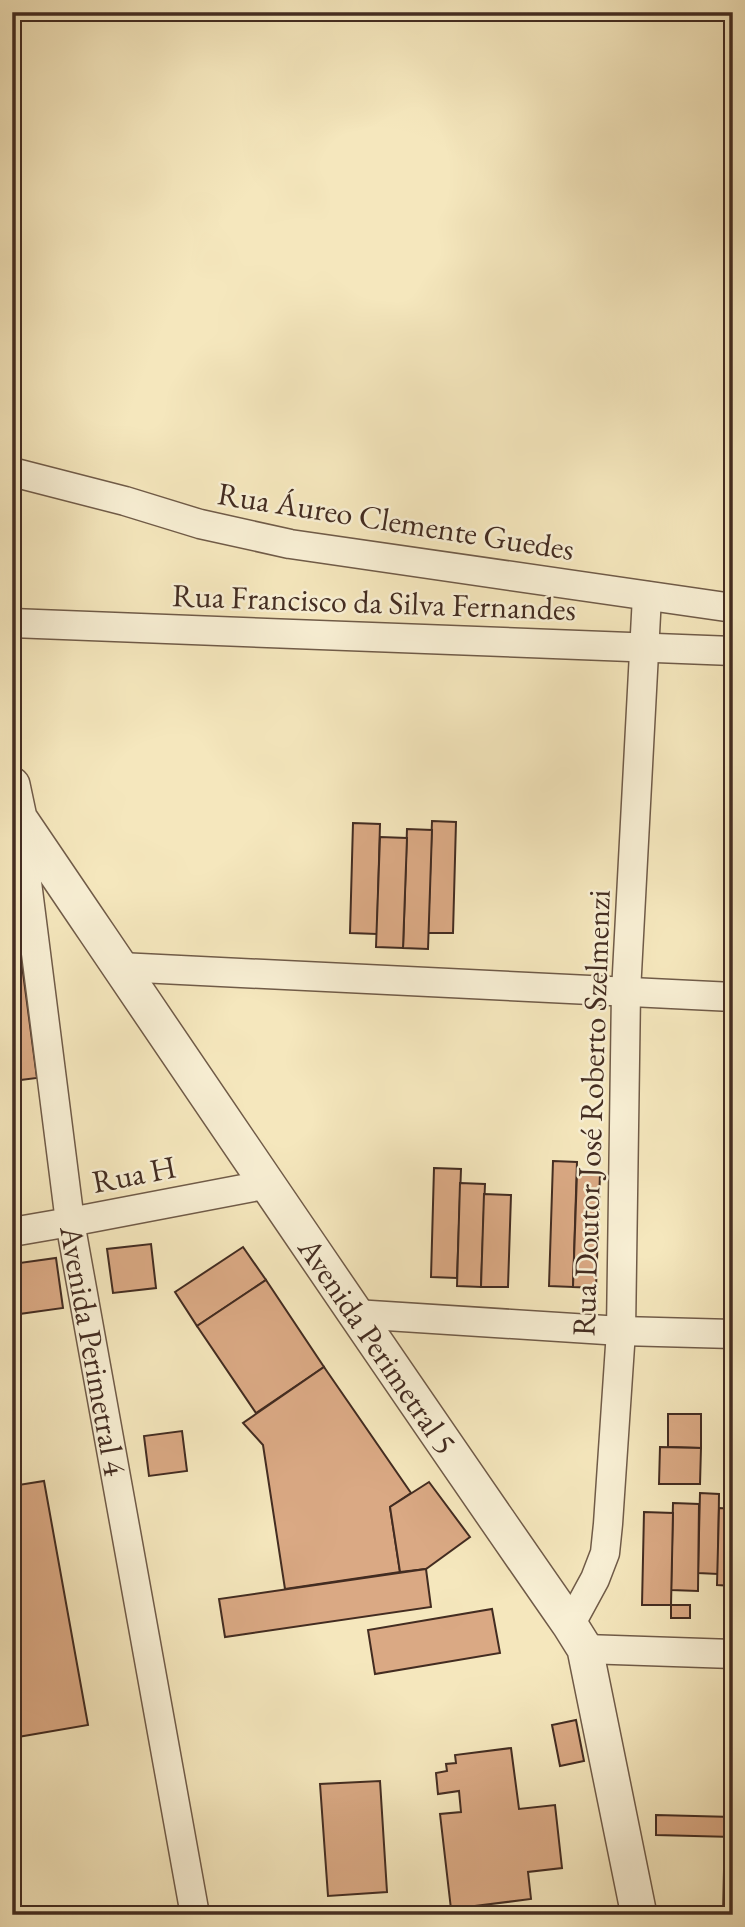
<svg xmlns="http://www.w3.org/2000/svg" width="745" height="1927" font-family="'EB Garamond',serif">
	<rect width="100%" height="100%" fill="#f5e7bd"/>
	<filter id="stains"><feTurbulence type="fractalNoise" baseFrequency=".00286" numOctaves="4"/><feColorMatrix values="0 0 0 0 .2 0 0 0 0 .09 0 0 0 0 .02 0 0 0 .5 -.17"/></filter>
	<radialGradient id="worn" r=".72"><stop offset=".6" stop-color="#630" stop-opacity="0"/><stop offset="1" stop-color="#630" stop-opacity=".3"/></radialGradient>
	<g fill="#daa984" stroke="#432c21" stroke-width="2">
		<path d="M432 821 456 822 453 933H428Z"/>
		<path d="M353 823 380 824 377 934 350 933Z"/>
		<path d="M407 829 432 830 428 949 403 948Z"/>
		<path d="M380 837 407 838 403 948 376 947Z"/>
		<path d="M22 965 37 1078 12 1081V966Z"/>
		<path d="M553 1161 577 1162 573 1287 549 1286Z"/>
		<path d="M434 1168 461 1169 457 1278 431 1277Z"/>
		<path d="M577 1173 600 1174 596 1288 573 1287Z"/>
		<path d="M460 1183 485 1184 481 1287 457 1286Z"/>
		<path d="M484 1194 511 1195 508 1287H481Z"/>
		<path d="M151 1244 156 1288 113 1293 107 1249Z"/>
		<path d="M243 1247 266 1280 197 1326 175 1292Z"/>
		<path d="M56 1258 63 1308 12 1315V1264Z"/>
		<path d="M266 1280 324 1367 256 1413 197 1326Z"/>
		<path d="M324 1367 411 1493 390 1507 400 1572 285 1589 263 1445 243 1423Z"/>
		<path d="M668 1414H701V1448L668 1447Z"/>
		<path d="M182 1431 187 1471 149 1476 144 1436Z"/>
		<path d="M660 1447 701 1448 700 1484H659Z"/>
		<path d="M44 1481 88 1725 12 1738V1486Z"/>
		<path d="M429 1482 470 1537 426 1569 400 1572 390 1507Z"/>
		<path d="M700 1493 719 1494 718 1574 698 1573Z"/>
		<path d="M673 1503 699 1504 698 1591 671 1590Z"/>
		<path d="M719 1508 733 1509V1586L717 1585Z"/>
		<path d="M644 1512 673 1513 671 1605H642Z"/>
		<path d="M426 1569 431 1607 225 1637 219 1599Z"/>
		<rect x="671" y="1605" width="19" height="13"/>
		<path d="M492 1609 500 1653 375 1674 368 1630Z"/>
		<path d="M576 1720 584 1761 560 1766 552 1725Z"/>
		<path d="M511 1748 519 1809 555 1805 562 1868 528 1872 531 1899 451 1909 440 1814 461 1812 459 1791 438 1794 436 1773 447 1771 446 1764 456 1763 455 1755Z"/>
		<path d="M380 1781 387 1892 328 1896 320 1784Z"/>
		<path d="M656 1815 733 1817V1837L656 1835Z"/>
		<path d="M724 1870H733V1915H723Z"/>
	</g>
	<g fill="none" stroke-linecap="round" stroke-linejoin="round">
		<g stroke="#705b48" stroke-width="31">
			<g id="minor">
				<path d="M12 472 125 501 200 524 290 544 733 608"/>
				<path d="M12 623 733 651"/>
				<path id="s1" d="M19 819 70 1222 195 1915"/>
				<path d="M120 967 733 997"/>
				<path d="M12 1232 70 1222 269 1184"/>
				<path d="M355 1314 621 1331 733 1334"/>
				<path d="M570 1625 595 1579 605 1553 608 1524 621 1331 626 992 647 596"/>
				<path d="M585 1649 733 1654"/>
			</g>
		</g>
		<g stroke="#705b48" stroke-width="38">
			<g id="tertiary">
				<path id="s2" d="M12 785 19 818C202 1088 384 1358 570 1625L585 1649 639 1915"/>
			</g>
		</g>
		<use href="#minor" stroke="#f8efd4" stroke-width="28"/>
		<use href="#tertiary" stroke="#f8efd4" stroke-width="35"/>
	</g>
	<g text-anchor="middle" stroke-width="5" stroke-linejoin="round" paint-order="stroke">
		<g font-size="32" fill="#432c21" stroke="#f8efd4">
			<text transform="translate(396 521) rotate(9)" y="11">Rua Áureo Clemente Guedes</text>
			<text transform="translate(374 602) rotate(2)" y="11">Rua Francisco da Silva Fernandes</text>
			<text transform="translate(591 1113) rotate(-88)" y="11">Rua Doutor José Roberto Szelmenzi</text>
			<text transform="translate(134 1174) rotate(-11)" y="11">Rua H</text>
			<text dy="11" stroke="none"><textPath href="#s2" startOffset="672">Avenida Perimetral 5</textPath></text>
			<text dy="11" stroke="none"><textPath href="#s1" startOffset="537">Avenida Perimetral 4</textPath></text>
		</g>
	</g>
	<rect width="745" height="1927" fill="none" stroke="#f5e7bd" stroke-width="42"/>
	<rect x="14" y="14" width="717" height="1899" fill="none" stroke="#432c21" stroke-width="3.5"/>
	<rect x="21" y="21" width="703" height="1885" fill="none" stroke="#432c21" stroke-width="2"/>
	<rect width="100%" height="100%" filter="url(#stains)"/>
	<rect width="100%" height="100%" fill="url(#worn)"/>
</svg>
